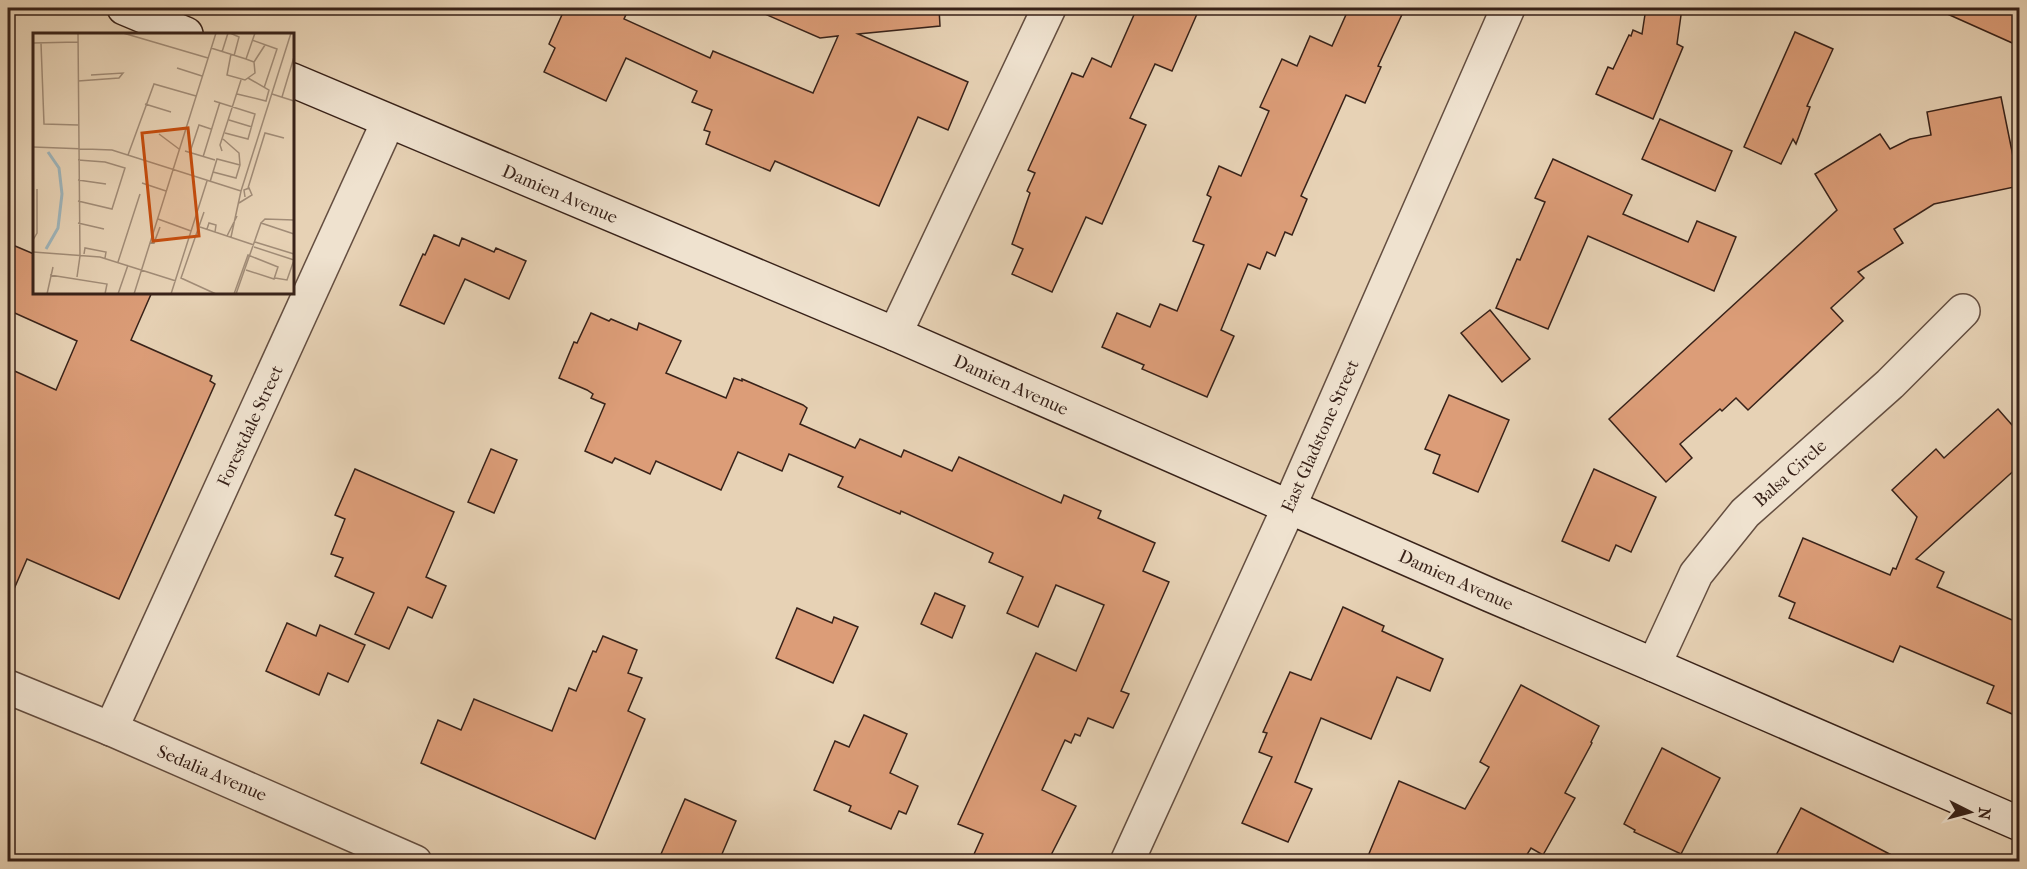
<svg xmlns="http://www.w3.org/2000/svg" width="2027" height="869" font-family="'IM FELL French Canon',serif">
	<rect width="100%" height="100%" fill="#e7d2b5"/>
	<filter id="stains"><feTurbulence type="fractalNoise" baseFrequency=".00333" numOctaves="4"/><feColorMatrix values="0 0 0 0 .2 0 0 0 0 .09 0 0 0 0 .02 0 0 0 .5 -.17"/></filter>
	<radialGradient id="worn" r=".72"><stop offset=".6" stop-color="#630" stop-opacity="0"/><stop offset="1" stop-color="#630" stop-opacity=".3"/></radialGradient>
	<g fill="#dc9d78" stroke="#382219" stroke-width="1.5">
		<path d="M565 8H629L624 19 710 58 713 51 813 93 838 36 820 38 751 8H939L940 26 858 34 968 82 948 130 918 117 879 206 775 161 770 171 706 144 710 132 704 130 712 110 692 102 697 91 626 58 606 101 544 72 555 48 549 44Z"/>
		<path d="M1137 8H1183L1197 14 1172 71 1155 64 1130 118 1146 125 1102 224 1086 217 1052 292 1012 274 1023 249 1012 244 1030 193 1027 191 1035 173 1028 170 1072 73 1083 77 1092 58 1111 67Z"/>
		<path d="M1349 8H1405L1378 66 1381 67 1365 103 1346 95 1301 196 1307 199 1292 235 1285 232 1275 256 1267 252 1260 269 1248 264 1221 330 1234 336 1207 397 1142 369 1144 365 1102 347 1117 313 1150 327 1160 304 1177 311 1204 245 1193 241 1211 197 1207 195 1219 166 1241 176 1269 111 1260 107 1282 59 1297 66 1310 36 1332 46Z"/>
		<path d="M1646 8H1682L1677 44 1683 47 1653 119 1596 94 1608 67 1613 69 1629 35 1631 36 1633 30 1642 34Z"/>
		<path d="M1934 8H2019V46Z"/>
		<path d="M1795 32 1833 49 1807 106 1810 107 1796 144 1793 139 1781 164 1744 147Z"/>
		<path d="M2001 97 2019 186 1934 204 1894 229 1903 243 1858 272 1864 278 1831 308 1843 321 1748 410 1736 398 1722 411 1720 409 1680 444 1692 458 1666 482 1609 419 1837 210 1815 174 1880 134 1890 149 1910 139 1931 135 1927 112Z"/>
		<path d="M1660 119 1732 151 1715 191 1642 159Z"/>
		<path d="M1553 159 1632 195 1623 214 1688 242 1697 221 1736 237 1714 291 1588 236 1548 329 1496 308 1517 259 1520 260 1545 202 1535 198Z"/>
		<path d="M434 235 459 246 462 238 494 252 496 248 526 261 509 299 465 279 444 324 400 305 423 254 425 255Z"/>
		<path d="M8 243 34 254V292H152L131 340 212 376 210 381 215 384 119 599 27 559 8 603V368L56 390 77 341 8 310Z"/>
		<path d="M1490 310 1530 359 1502 382 1461 333Z"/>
		<path d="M591 313 609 321 611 319 637 330 639 323 681 341 666 373 726 398 734 378 742 381V379L803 405 807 408 800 424 855 448 860 439 901 457 904 450 952 471 959 457 1061 503 1064 495 1101 511 1098 518 1155 543 1143 571 1169 582 1121 691 1129 694 1113 728 1088 718 1080 736 1075 734 1071 743 1065 740 1042 790 1076 806 1048 861H971L983 834 958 824 1036 653 1076 671 1104 605 1056 585 1038 627 1007 613 1023 577 989 562 993 553 901 511 900 514 838 487 843 477 789 454 782 471 738 452 721 490 656 461 650 474 615 458 612 463 585 451 605 404 591 398 593 394 587 390 559 378 574 342 577 343Z"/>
		<path d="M1449 395 1509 420 1478 492 1433 473 1440 455 1425 449Z"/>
		<path d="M1998 409 2019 433V466L1916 559 1944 572 1937 587 2019 623V717L1987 703 1994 686 1900 646 1893 662 1789 618 1795 603 1779 596 1803 538 1890 575 1893 568 1896 569 1917 517 1892 490 1936 449 1944 458Z"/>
		<path d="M491 449 517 460 494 513 468 502Z"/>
		<path d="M355 469 454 512 426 577 446 586 432 618 408 607 389 649 355 634 374 593 335 576 343 558 331 554 345 519 335 515Z"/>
		<path d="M1594 469 1656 497 1631 552 1616 545 1609 561 1562 541Z"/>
		<path d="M935 593 965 606 952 638 921 624Z"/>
		<path d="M1343 607 1384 626 1382 631 1443 659 1430 691 1397 677 1371 739 1321 718 1295 782 1312 789 1288 842 1242 823 1272 757 1259 752 1267 733 1263 732 1290 672 1311 680Z"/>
		<path d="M797 608 832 623 834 617 858 627 833 683 776 658Z"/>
		<path d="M287 623 316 636 320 625 365 645 348 682 328 673 319 695 266 671Z"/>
		<path d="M603 636 637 650 628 673 642 678 628 711 645 719 595 839 421 763 438 720 461 730 474 699 552 731 569 688 576 691 593 651 596 652Z"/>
		<path d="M1521 685 1599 726 1591 742 1592 743 1565 793 1575 798 1543 855 1531 848 1523 861H1366L1399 781 1465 809 1489 767 1480 762Z"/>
		<path d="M864 715 907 734 890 773 918 786 906 814 899 811 891 829 849 811 851 806 814 790 835 741 849 747Z"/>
		<path d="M1662 748 1720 778 1681 854 1634 832 1635 830 1624 824Z"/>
		<path d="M685 799 736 821 719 861H658Z"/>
		<path d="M1801 808 1903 861H1773Z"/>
	</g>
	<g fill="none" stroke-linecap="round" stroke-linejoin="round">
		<g stroke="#644e40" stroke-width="36">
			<g id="minor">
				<path d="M895 334 1049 8"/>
				<path d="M1654 665 1696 574 1745 513 1890 384 1963 311"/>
				<path d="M8 687 111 729 415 862"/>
				<path d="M111 729 388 122"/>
			</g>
		</g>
		<g stroke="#644e40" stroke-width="36">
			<path id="tertiary" d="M1127 862 1289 507 1508 8"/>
		</g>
		<g stroke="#382219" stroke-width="36">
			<g id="secondary">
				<path d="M124 8 186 34"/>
				<path d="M292 80 895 334 1490 595 1654 665 2020 824"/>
			</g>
		</g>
		<use href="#minor" stroke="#efe2cf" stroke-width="33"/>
		<use href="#tertiary" stroke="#efe2cf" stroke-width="33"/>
		<use href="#secondary" stroke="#efe2cf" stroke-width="33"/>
	</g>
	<g text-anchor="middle" stroke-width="5" stroke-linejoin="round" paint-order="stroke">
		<g font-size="18" fill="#382219" stroke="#efe2cf">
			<text transform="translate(560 194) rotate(23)" y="6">Damien Avenue</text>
			<text transform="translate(1011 385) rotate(24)" y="6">Damien Avenue</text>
			<text transform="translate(250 426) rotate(-65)" y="6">Forestdale Street</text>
			<text transform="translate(1320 436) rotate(-66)" y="6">East Gladstone Street</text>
			<text transform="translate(1790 473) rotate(-42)" y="6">Balsa Circle</text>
			<text transform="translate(1456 580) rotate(24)" y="6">Damien Avenue</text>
			<text transform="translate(212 773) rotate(23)" y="6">Sedalia Avenue</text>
		</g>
	</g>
	<g transform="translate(33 33)">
		<rect width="261" height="261" fill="#e7d2b5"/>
		<path fill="none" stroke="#9eb4ba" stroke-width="3" d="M13 216 25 195 29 161 26 135 15 119"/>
		<path fill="none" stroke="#a18c77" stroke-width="1.5" d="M90 0 175 25M197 0 206 4 201 23M219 7 244 16 231 55M0 10 45 9M8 10 11 91 45 92M178 15 213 26 221 29 222 40 212 47 194 42 198 21M189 19 195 0M213 26 222 0M221 29 232 12M144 35 169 43M45 48 86 45 90 40 58 42M204 61 233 68 236 57 215 45M239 61 261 68M249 64 261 24M181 68 222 81 215 106 192 100M112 71 138 79M196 87 219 94M126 101 146 116M0 114 79 117 208 158M152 118 182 127M189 118 187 112 208 47M157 119 166 92 178 96M95 122 121 51 163 63M170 124 187 69M180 139 203 145 207 132 206 120 190 106M45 147 73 151M177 149 184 126 207 132M109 150 133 158M215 155 232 100 251 105M45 168 79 176 92 135 72 129 45 127M206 170 219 162 216 155 211 157 212 164M171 179 148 245 183 261M125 186 158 198M45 190 71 196M228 190 232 186 261 187M167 194 221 212M174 196 176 190 183 192 182 199M194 203 204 183M198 204 208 158 258 0M0 207 4 200V156M117 209 121 210 127 194M222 209 261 221M221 214 261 227M0 219 67 224 143 248M51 221 52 215 73 219 72 225M85 229 107 161M17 242 74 251 72 261M44 244 47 223 45 0M242 245 254 247 261 227M14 261 20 234M85 261 95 232M101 261 183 0M138 261 174 148M201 261 215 222 245 234 241 246 213 237M203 261 228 190 261 201"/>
		<path fill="#c54e0f" fill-opacity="0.15" stroke="#c54e0f" stroke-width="3" d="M155 95 166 203 120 208 109 100Z"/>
		<rect width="261" height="261" fill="none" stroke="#382219" stroke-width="3"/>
	</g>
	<rect width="2027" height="869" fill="none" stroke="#e7d2b5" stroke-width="30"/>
	<rect x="9" y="9" width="2009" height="851" fill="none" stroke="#382219" stroke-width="3"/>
	<rect x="15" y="15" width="1997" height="839" fill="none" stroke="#382219" stroke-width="1.5"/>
	<g transform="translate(1970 812) rotate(96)" stroke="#efe2cf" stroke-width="4.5" paint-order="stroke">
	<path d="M0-4.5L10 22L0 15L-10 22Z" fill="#382219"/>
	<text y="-9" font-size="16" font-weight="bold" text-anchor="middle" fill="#382219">N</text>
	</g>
	<rect width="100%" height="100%" filter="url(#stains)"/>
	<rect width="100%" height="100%" fill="url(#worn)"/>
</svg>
